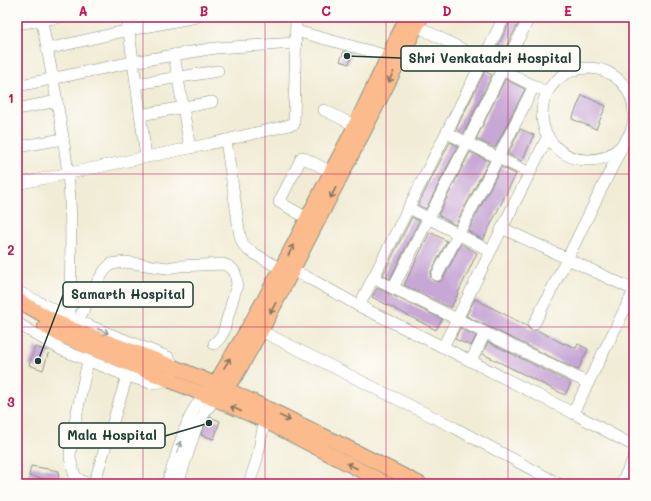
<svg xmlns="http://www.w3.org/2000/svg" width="651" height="501" font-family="Mali,sans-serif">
	<rect width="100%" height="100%" fill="#fdfcf7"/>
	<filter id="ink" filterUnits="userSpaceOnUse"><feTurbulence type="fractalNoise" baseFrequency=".025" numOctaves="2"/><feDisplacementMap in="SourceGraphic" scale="8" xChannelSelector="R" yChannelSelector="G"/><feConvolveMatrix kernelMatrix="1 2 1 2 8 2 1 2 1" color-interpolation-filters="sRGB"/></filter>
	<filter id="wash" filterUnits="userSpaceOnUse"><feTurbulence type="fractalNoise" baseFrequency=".012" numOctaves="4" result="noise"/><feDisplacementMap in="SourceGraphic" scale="16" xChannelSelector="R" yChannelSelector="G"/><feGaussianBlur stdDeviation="0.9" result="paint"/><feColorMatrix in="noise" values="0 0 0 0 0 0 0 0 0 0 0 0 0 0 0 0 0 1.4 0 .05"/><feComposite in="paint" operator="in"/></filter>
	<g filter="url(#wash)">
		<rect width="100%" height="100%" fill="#f1ecd5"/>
		<g id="blocks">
			<g fill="#c7a7d5">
				<path d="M512 17H522L502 54 496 51Z"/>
				<path d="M344 51 352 53 349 64 340 61Z"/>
				<path d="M485 71 492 75 464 133 456 129Z"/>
				<path d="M505 79 525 89 495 148 476 139Z"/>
				<path d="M582 95 606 106 596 129 572 119Z"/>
				<path d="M520 129 534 135 522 161 508 154Z"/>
				<path d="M450 142 458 146 426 209 418 205Z"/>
				<path d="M470 152 489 161 455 225 438 215Z"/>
				<path d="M501 167 516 174 483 240 468 231Z"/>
				<path d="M412 217 419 221 390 279 383 275Z"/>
				<path d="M430 232 447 241 431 272 430 276 431 278 434 281 438 282 441 281 443 279 461 244 477 253 451 308 404 285Z"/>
				<path d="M377 288 442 319 436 330 372 297Z"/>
				<path d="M475 299 527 326 528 328 531 330H537L564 344 565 343 576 348 578 344 588 349 578 370 466 316Z"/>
				<path d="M460 328 476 336 471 346 455 339Z"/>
				<path d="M488 342 571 383 565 395 483 354Z"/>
				<path d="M35 347 49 351 43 370 29 365Z"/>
				<path d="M210 417 220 421 214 439 201 435 202 431Z"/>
				<path d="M31 466 59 471 58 481 29 476Z"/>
			</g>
		</g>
	</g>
	<g filter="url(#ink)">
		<use href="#blocks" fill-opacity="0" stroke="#889484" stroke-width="1"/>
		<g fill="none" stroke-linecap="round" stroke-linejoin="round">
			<g stroke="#889484" stroke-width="12">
				<g id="minor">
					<path d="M41 17C51 69 62 121 68 174 73 221 70 270 70 318"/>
					<path d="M127 17 146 157"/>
					<path d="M409 22 540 89"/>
					<path d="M17 24 60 17"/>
					<path d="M296 31 388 56"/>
					<path d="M47 49 129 30 196 17"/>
					<path d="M174 55 190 148"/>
					<circle cx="588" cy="114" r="46"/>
					<path d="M136 84 218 71"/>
					<path d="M17 86 133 62 215 48 296 43"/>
					<path d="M17 109 57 101"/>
					<path d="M324 110 362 129"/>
					<path d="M140 115 212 102"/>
					<path d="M447 133 530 173"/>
					<path d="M226 140 240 236 243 244 248 250 281 269 292 271 305 276 359 306 443 347 573 413 634 446"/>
					<path d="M17 147 63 139"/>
					<path d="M17 184 209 144 294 124 296 17"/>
					<path d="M409 208 490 251"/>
					<path d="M307 218 279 202 302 157 331 172"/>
					<path d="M502 228 634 290"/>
					<path d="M437 275 498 158 534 86"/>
					<path d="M373 278 588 383"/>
					<path d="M393 288 467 143 502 70 530 17"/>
					<path d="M17 291 70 318 168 357C175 366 172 370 169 380L155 383H151L127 376 62 350 17 323"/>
					<path d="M359 306 483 60 504 17"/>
					<path d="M78 321 98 281 105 270 111 264 125 262 167 268 179 266 223 264C235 268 236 272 237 285L223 333 220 338 214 344"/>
					<path d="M534 324 567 259 622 147"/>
					<path d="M261 331 455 428 559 484"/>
					<path d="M443 347 548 136"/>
					<path d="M88 361 71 440 70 458 74 473 76 477 80 480 89 484"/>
					<path d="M471 361 485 333"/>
					<path d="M573 413 634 291"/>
					<path d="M94 484 127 376"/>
					<path d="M167 484 184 431 189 419 195 407 205 395"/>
					<path d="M178 484 196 428 205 412 215 399"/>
					<path d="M249 484 257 459 266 413"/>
					<path d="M621 484 634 458"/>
				</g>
			</g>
			<g stroke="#889484" stroke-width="16">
				<g id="major">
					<path d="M17 300 54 321 67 327C117 346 167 363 215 384 284 415 352 450 420 484"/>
					<path d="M45 326 62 336 215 399 265 421 387 484"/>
					<path d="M205 395 215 384 250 325 281 269 355 126 407 17"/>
					<path d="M215 399 225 389 236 375 261 331 292 271 364 131 421 17"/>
				</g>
			</g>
			<use href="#minor" stroke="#fff" stroke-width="11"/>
			<use href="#major" stroke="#fbbb8d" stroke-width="14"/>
		</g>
		<defs><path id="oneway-shaft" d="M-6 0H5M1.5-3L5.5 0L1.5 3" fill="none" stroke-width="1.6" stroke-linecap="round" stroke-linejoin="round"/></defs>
		<g stroke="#82765c">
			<use href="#oneway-shaft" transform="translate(391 77) rotate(116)"/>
			<use href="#oneway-shaft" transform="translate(333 193) rotate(117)"/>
			<use href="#oneway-shaft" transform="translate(291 250) rotate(-63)"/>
			<use href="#oneway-shaft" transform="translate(273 308) rotate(118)"/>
			<use href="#oneway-shaft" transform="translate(227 363) rotate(-60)"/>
			<use href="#oneway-shaft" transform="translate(236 409) rotate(-156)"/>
			<use href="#oneway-shaft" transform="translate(285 418) rotate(26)"/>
			<use href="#oneway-shaft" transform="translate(352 466) rotate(-153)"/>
		</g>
		<g stroke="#8f9e9a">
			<use href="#oneway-shaft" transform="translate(103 331) rotate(22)"/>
			<use href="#oneway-shaft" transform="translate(179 447) rotate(-72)"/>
		</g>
	</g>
	<path fill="none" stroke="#c2185b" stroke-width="1" stroke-opacity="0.55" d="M143 17V484M265 17V484M386 17V484M508 17V484M17 174H634M17 327H634"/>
	<path fill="none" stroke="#1f3d34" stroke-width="1.5" d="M347 56L401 58M38 361L63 295M209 423L165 436"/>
	<g fill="#1f3d34" stroke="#fdfcf7" stroke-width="1.5">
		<circle cx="347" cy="56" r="4"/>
		<circle cx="38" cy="361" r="4"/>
		<circle cx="209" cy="423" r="4"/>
	</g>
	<g fill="#fdfcf7" stroke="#1f3d34" stroke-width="1.5">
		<rect x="401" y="46" width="179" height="25" rx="4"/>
		<rect x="63" y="282" width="130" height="25" rx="4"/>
		<rect x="59" y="423" width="106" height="25" rx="4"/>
	</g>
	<g font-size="13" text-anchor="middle" font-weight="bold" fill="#1f3d34">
		<text x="490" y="63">Shri Venkatadri Hospital</text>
		<text x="128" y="299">Samarth Hospital</text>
		<text x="112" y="440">Mala Hospital</text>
	</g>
	<rect width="651" height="501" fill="none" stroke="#fdfcf7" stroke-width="44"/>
	<rect x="22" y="22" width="607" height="457" fill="none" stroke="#c2185b" stroke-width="1.5"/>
	<g font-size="13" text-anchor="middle" font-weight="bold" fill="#c2185b">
		<text x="83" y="16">A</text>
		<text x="204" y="16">B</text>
		<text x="326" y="16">C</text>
		<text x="447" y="16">D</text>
		<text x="568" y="16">E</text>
		<text x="11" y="103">1</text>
		<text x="11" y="255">2</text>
		<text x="11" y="407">3</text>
	</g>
</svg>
